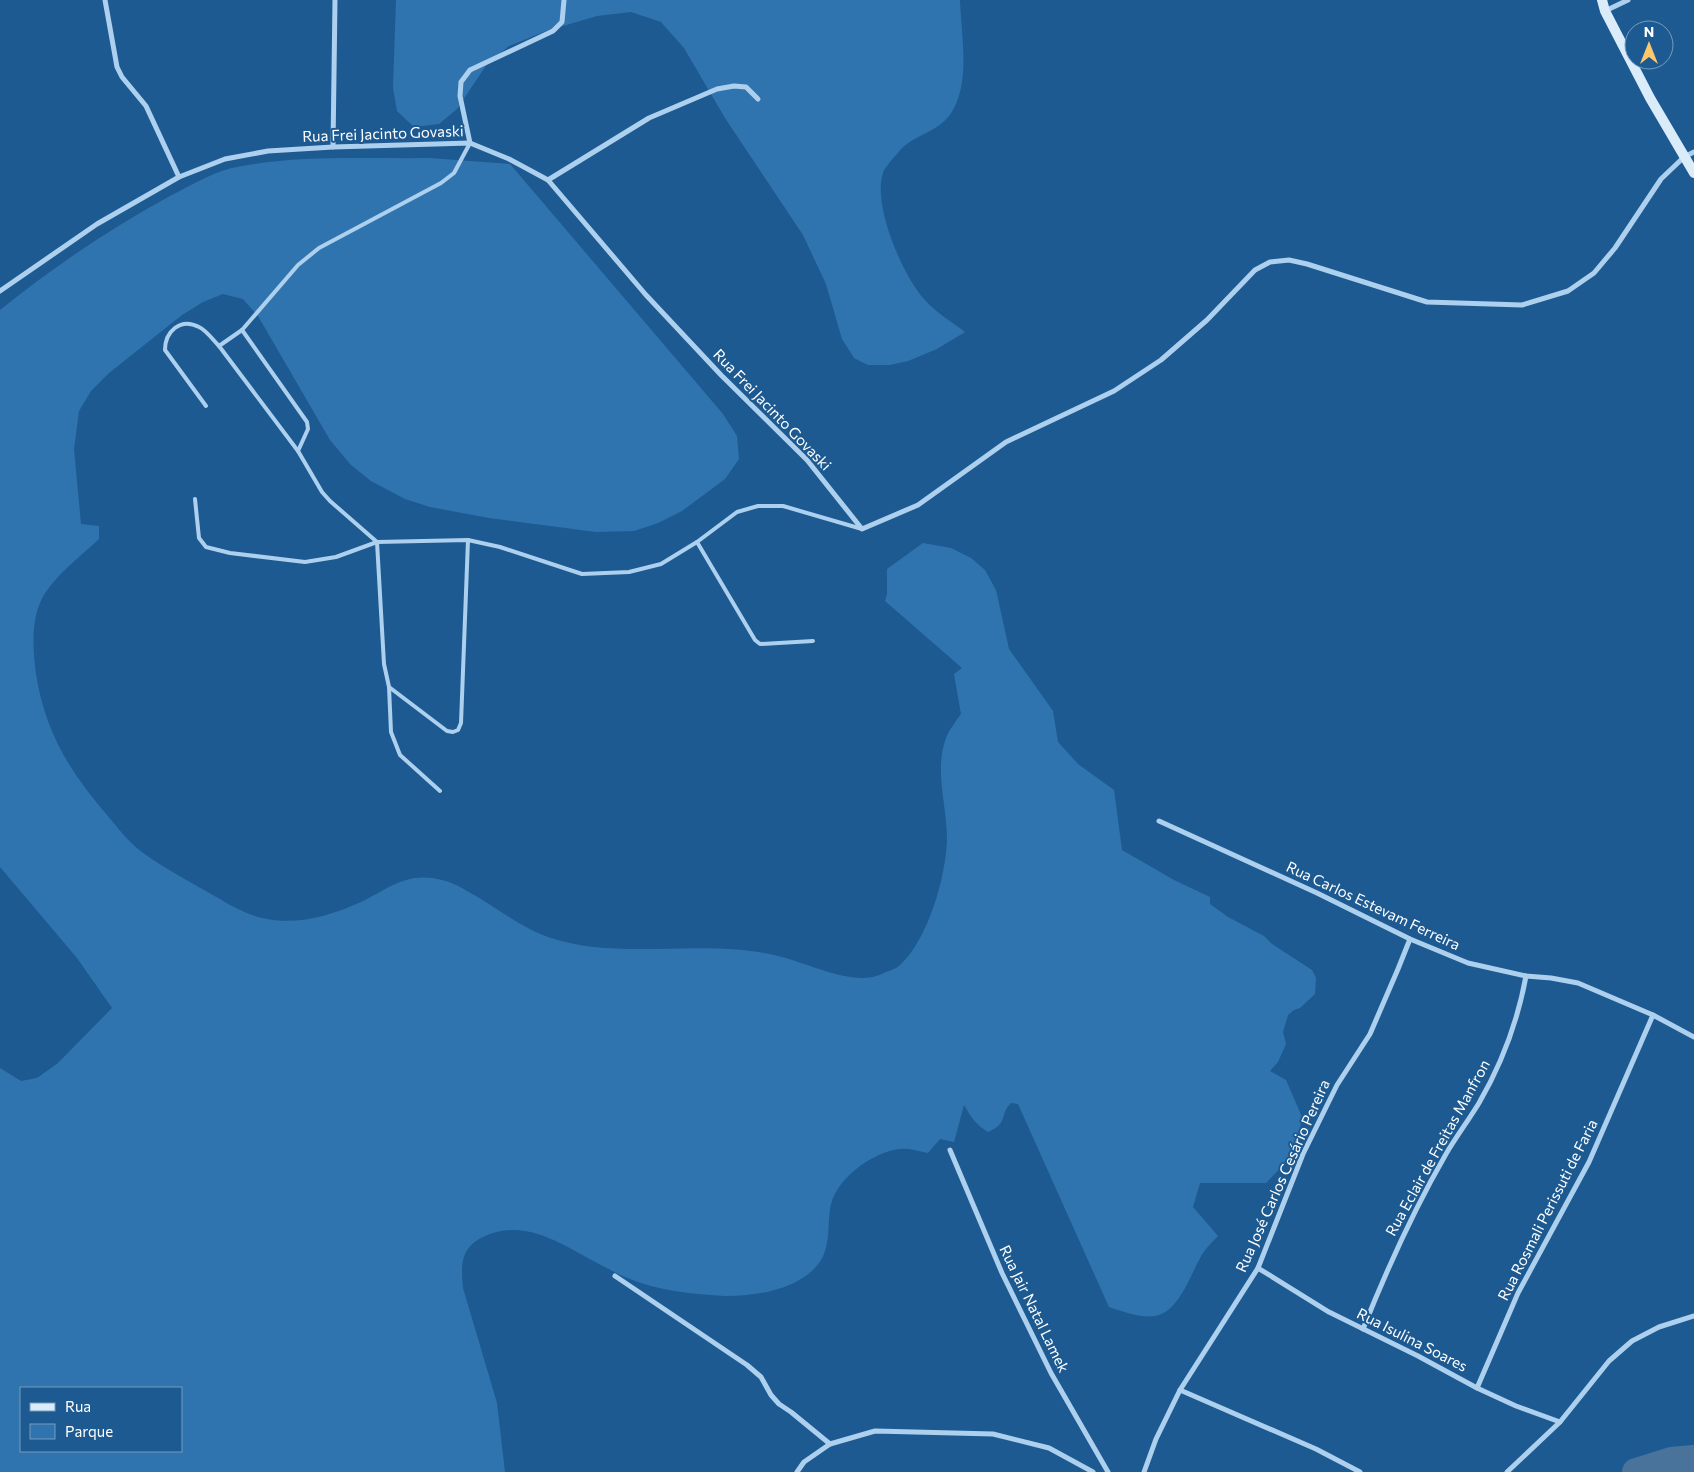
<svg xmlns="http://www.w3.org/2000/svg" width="1694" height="1472" font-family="Commissioner,sans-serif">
	<rect width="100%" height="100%" fill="#1d5a91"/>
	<g fill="#3074af" fill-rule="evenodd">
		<path d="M396 0H960C961 33 970 78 954 108 942 132 917 133 901 149 897 154 884 168 883 173 872 205 903 276 924 299 935 312 952 322 965 332L937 349 908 361 890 365H868L854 358 842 339 826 284 803 235 725 118 684 48 661 22 631 12 597 16 546 31 509 46 487 64 457 109 439 124 414 127 397 111 393 88Z"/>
		<path d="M429 158 510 164 723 414 737 436 739 459 725 479 682 511 658 523 634 531 596 532 489 518 430 507 405 499 371 481 351 465 330 440 258 316 243 299 223 294 203 302 182 315 109 373 91 391 79 411 74 449 81 524 99 526V539C80 557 50 579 40 603 31 624 33 652 36 674 45 732 70 772 107 815 118 828 128 842 142 852 161 866 183 878 204 890 222 900 241 913 262 918 296 926 330 916 361 902 390 888 407 871 442 880 456 883 468 892 481 899 503 913 525 929 551 938 620 961 702 938 774 955 802 961 845 983 873 977 877 976 882 974 886 972 891 970 895 969 899 966 928 940 946 877 947 839 947 806 934 770 946 738 949 730 956 721 961 714L954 674 962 668 885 601 887 594V569L923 543 951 548 971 558 985 570 996 590 1009 649 1053 711 1058 742 1078 764 1114 790 1122 850 1174 880 1210 897V904L1228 917 1264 936 1272 944 1312 970 1316 978 1315 994 1300 1008 1294 1010 1288 1015 1283 1032 1286 1044 1278 1062 1270 1071 1286 1080 1302 1117 1295 1153 1266 1183H1200L1193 1207 1218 1236C1213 1241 1207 1247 1203 1253 1191 1272 1180 1312 1155 1316 1139 1318 1124 1312 1109 1307L1018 1104 1011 1103C999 1115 1009 1123 988 1132 976 1125 971 1117 964 1105L954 1142 940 1139 928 1153C922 1152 916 1150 909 1149 880 1146 838 1176 831 1204 827 1221 831 1244 821 1260 803 1289 758 1296 726 1296 703 1295 673 1292 651 1286 637 1282 621 1276 609 1269 569 1250 528 1215 483 1237 460 1248 461 1266 463 1288L497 1403 505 1472H0V1068L21 1081 37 1078 58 1063 112 1008 77 958 0 867V310C53 267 110 229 170 196 190 186 211 173 232 168 297 154 364 159 429 158ZM21 1388H181V1451H21Z"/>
	</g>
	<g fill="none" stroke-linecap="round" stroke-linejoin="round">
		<path stroke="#49739a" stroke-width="28" d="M1636 1472 1671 1461 1694 1459"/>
		<g stroke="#add0ee" stroke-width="4">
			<path d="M242 330 307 422 308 429 298 451"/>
			<path d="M219 346 298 451 322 492 330 501 377 542 384 664 389 687 447 731 453 732 458 730 461 723 468 540"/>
			<path d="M206 406 165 350C165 332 180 317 199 327 206 330 213 340 219 346L242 330 298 265 319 248 441 183 454 173 470 143"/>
			<path d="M195 499 199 538 206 547 230 553 305 562 336 557 377 542 468 540 500 547 582 574 629 572 661 564 697 542 737 512 758 506H783L862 529"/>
			<path d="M697 542 755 640 760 644 813 641"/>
			<path d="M389 687 391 732 400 755 440 791"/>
		</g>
		<g stroke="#add0ee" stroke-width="5">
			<path d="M105 0 117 67 122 77 146 106 179 177"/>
			<path d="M1605 11 1628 0"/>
			<path d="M470 143 460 96 461 82 470 70 553 31 562 22 564 0"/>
			<path d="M333 147 335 0"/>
			<path d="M548 180 649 118 717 89 734 86 746 87 758 99"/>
			<path d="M0 291 97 224 179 177 225 159 268 151 333 147 470 143 509 159 548 180 646 295 721 375 807 460 862 529 918 505 1006 442 1114 391 1161 360 1207 320 1255 270 1270 262 1289 260 1307 264 1427 302 1522 305 1568 291 1594 273 1615 248 1661 179 1684 157 1694 152"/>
			<path d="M1159 821 1317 893 1410 939 1468 963 1526 976 1551 978 1578 983 1653 1015 1694 1037"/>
			<path d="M950 1150 1002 1273 1051 1373 1108 1472"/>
			<path d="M1258 1268 1329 1312 1418 1356 1477 1388 1516 1406 1560 1422"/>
			<path d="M615 1276 747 1365 761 1377 771 1395 779 1404 791 1412 830 1444"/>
			<path d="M1363 1329C1387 1269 1413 1211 1446 1154 1456 1137 1468 1121 1479 1103 1501 1065 1518 1020 1526 976"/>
			<path d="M1477 1388 1518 1293 1589 1162 1653 1015"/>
			<path d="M1180 1390 1316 1449 1360 1472"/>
			<path d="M797 1472 804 1462 830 1444 875 1431 993 1434 1049 1448 1093 1472"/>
			<path d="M1144 1472 1156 1439 1180 1390 1258 1268 1303 1154 1337 1085 1370 1034 1398 969 1410 939"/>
			<path d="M1507 1472 1560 1422 1609 1361 1632 1341 1659 1327 1694 1316"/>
		</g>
		<path stroke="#daebfa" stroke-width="10" d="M1602 0 1605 11 1650 98 1694 173"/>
	</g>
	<g text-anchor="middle" stroke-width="4" stroke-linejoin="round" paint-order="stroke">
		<g font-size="15" fill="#fff" stroke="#1d5a91">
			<text transform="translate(383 134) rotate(-2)" y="5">Rua Frei Jacinto Govaski</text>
			<text transform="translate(772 410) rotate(46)" y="5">Rua Frei Jacinto Govaski</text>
			<text transform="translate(1373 906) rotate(25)" y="5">Rua Carlos Estevam Ferreira</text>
			<text transform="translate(1438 1148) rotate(-61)" y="5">Rua Eclair de Freitas Manfron</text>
			<text transform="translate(1283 1176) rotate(-66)" y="5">Rua José Carlos Cesário Pereira</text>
			<text transform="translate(1548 1210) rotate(-63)" y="5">Rua Rosmali Perissuti de Faria</text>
			<text transform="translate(1034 1309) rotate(64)" y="5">Rua Jair Natal Lamek</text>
			<text transform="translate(1412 1340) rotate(27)" y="5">Rua Isulina Soares</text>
		</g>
	</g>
	<rect x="20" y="1387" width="162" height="65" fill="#1d5a91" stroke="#779cbd"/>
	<rect x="30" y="1403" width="25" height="8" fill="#daebfa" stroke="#779cbd"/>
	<text x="65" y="1412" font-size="15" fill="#ffffff">Rua</text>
	<rect x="30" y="1424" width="25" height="15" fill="#3074af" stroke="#779cbd"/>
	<text x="65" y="1437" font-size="15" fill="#ffffff">Parque</text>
	<g transform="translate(1649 45)"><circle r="24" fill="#1d5a91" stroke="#779cbd"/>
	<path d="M0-4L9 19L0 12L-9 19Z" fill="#fdc76c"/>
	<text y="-8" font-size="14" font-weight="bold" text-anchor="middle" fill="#ffffff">N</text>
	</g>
</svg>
